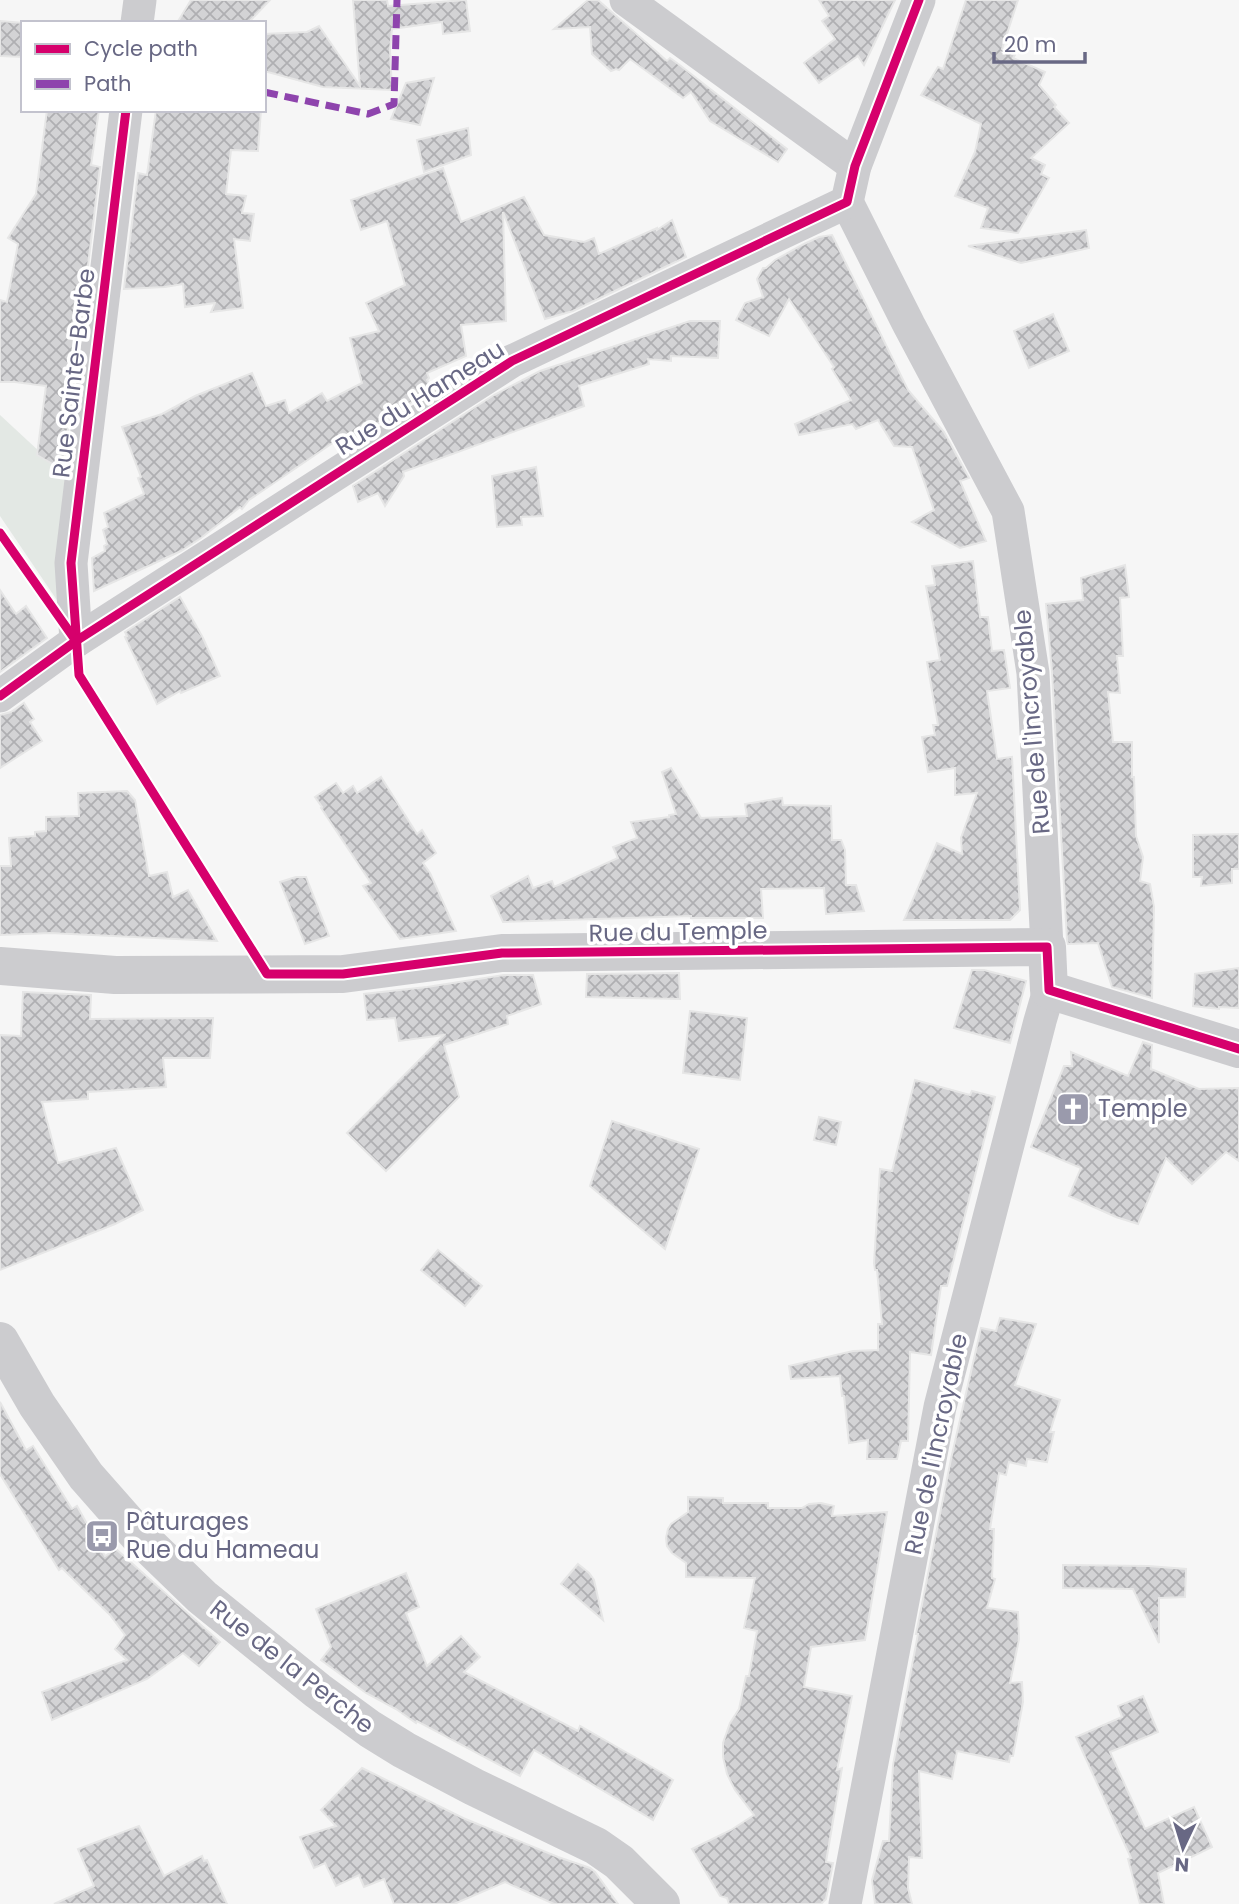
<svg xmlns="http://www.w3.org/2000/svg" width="1239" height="1904" font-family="Poppins,sans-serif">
	<defs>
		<pattern id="building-cross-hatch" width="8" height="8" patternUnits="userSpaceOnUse" patternTransform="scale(1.75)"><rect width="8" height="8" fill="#d3d3d5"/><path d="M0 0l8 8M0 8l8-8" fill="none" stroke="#afafb2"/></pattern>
	</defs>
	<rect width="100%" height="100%" fill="#f6f6f6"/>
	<path fill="#e3e8e4" d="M0 415 69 479 65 612 0 516Z"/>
	<g fill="url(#building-cross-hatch)" stroke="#e6e6e6" stroke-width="2">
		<path d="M191 0H270L248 23H177Z"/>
		<path d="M353 0H387L388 6 466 0 470 31 443 34 442 22 392 29 390 50 392 90 323 87 264 71V34L307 32 319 26 360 86Z"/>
		<path d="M588 0H598L667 61 670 58 677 63 787 149 778 162 710 121 691 92 683 98 630 59 619 70 616 69 611 71 592 54 590 27 554 29Z"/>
		<path d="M819 0H895L864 65 858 56 819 83 804 63 835 39 822 21 829 16Z"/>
		<path d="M966 0H1018L1002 49 1015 55 1013 58 1045 72 1039 85 1056 105 1054 107 1069 123 1031 158 1045 165 1041 174 1049 178 1018 233 981 228 988 208 955 196 975 152 981 124 921 95 938 67 943 69Z"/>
		<path d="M0 21 23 23V57L0 56Z"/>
		<path d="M434 78 420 125 391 119 406 83Z"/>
		<path d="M47 110H99L91 165 100 167 63 470 37 455 46 386 15 382H0V300L7 302 18 244 8 238 36 194Z"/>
		<path d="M156 110H261L258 151 231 150 226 194 246 196 242 213 254 214 250 241 234 239 243 308 211 312 215 303 185 307 183 284 165 287 124 289 138 173 147 175Z"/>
		<path d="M468 128 471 155 424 172 417 140Z"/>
		<path d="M443 168 461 222 524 197 544 235 584 242 594 238 599 254 657 228V230L672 220 686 257 573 311 545 319 503 212 506 321 461 325 466 356 427 373 429 378 427 380 432 389 340 448 337 440 249 500 242 509 240 507 201 538 181 551 94 591 92 558 105 551 104 546 107 544 103 530 108 527 104 513 144 494 138 478 141 477 122 427 162 414 195 396 252 373 266 406 285 400 289 413 322 393 327 401 362 383 350 338 379 331 366 303 405 285 387 221 361 230 351 200Z"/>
		<path d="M1086 230 1089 248 1021 263 968 246Z"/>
		<path d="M832 235 908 390 944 432 969 478 960 481 986 541 960 548 912 522 934 510 912 447 894 446 878 420 856 429 852 424 799 435 795 424 851 400 832 369 834 367 789 299 769 336 736 320 745 303 763 297 757 279 763 268H766L775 260 802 245 819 237Z"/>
		<path d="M1053 314 1069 351 1029 368 1014 331Z"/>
		<path d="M690 321H720L718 358 671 356V361L648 359 649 364 579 386 584 406 403 472 404 476 385 506 378 493 358 502 353 486 494 395 540 371Z"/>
		<path d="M536 467 543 516 521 517 522 525 497 527 492 476Z"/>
		<path d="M973 561 980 617H988L992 651 1004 650 1010 688 987 691 997 759 1012 757 1020 910 1010 920H904L937 843 962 854 961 838 977 793 955 795V768L928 772 922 737 935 735 933 725H938L927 662 940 660 926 586 935 585 932 566Z"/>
		<path d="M1125 565 1129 597 1120 598 1123 656H1117L1120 693 1108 692 1113 742H1132V777H1134L1136 836 1143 857 1140 881 1150 884 1154 907 1152 998 1112 987 1098 943 1068 944 1067 940 1052 672 1046 604 1083 600 1081 578Z"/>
		<path d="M0 590 16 614 26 606 47 638 0 672Z"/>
		<path d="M180 597 203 638 220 676 181 693 180 691 157 704 125 637 127 636 125 632Z"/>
		<path d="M24 703 34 719 30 722 42 741 0 768V715L11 712Z"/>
		<path d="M671 768 701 818 747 816 745 804 782 798 783 805 831 806 832 840H841L845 850 846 885H856L864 911 826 914 824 888 761 889 763 918H691V916L503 922 491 896 528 876 533 888 552 881 554 887 618 858 613 847 637 838 631 822 669 817V815L676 814 662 772Z"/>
		<path d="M381 777 417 834 422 830 436 853 423 863 430 873 456 931 400 939 363 886 371 883 321 808 322 807 315 797 336 783 343 793 353 786 357 793Z"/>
		<path d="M127 791 135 800 149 876 167 872 173 897 188 890 217 941 50 933 0 935V866H11L9 838 35 836V832L46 831V817L79 816 78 793Z"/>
		<path d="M1239 834V869H1232V883L1201 886 1202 877H1193V835Z"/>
		<path d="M296 877H306L329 936 305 944 280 882Z"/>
		<path d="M1239 968V1008L1219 1007V1009L1193 1006 1195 974Z"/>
		<path d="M972 970H984L1026 981 1010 1043 954 1028Z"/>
		<path d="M679 973 680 999 586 997 587 974Z"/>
		<path d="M504 975H533L541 1004 507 1016 508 1024 444 1045 459 1097 386 1171 347 1133 444 1035 399 1041 395 1018 367 1020 364 994 427 987Z"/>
		<path d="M23 992 91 995 90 1019 213 1018 210 1058H163L166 1087 88 1092V1099L42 1102 58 1163 116 1148 143 1210 115 1224 0 1270V1035L21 1036Z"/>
		<path d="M690 1011 747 1018 740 1080 683 1073Z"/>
		<path d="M1143 1042 1152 1045 1151 1069 1199 1089 1239 1088V1161L1226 1152 1192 1184 1166 1158 1138 1224 1116 1217 1069 1196 1081 1168 1031 1147 1064 1066H1072L1071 1052 1128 1076Z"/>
		<path d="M915 1080 970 1095 972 1091 995 1097 947 1286H941L931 1355 910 1352 908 1441H901L897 1459H867L868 1440 849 1443 844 1396H842L840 1376 791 1379 789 1366 853 1351 878 1350V1324H882L877 1270H875L874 1263 880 1169 892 1171Z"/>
		<path d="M819 1117 841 1122 836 1145 814 1140Z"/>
		<path d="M612 1121 699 1149 665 1249 590 1186Z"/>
		<path d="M438 1250 482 1286 465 1306 421 1270Z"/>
		<path d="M1000 1318 1036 1324 1015 1385 1060 1400 1050 1432H1054L1047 1462 1027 1459 1026 1466 1009 1462 1006 1475 999 1473 990 1529H994L992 1578 995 1579 987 1608 1018 1612 1019 1639 1010 1683 1022 1682 1023 1702 1013 1756H1010L1009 1762 957 1751 952 1779 919 1771 922 1858 909 1857 908 1888 912 1904H875L872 1880 883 1841H889L893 1765 918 1634H916L951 1459 981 1328 996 1331Z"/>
		<path d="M0 1402 26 1450 33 1446 72 1509 77 1506 105 1556 116 1549 220 1642 199 1666 183 1653 147 1679 52 1720 42 1692 127 1660 115 1649 125 1635 110 1615 62 1568 59 1570 0 1474Z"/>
		<path d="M688 1497 723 1498V1503H768V1508H802L809 1504 821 1503 834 1506 832 1516 887 1512 865 1640 811 1647 804 1687 852 1696 837 1770 842 1768 826 1862 833 1863 826 1899 821 1904H729L727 1898 720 1896 692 1849 731 1830 754 1815 735 1790 727 1774 723 1757V1743L730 1723 739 1709 746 1676H749L757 1631 744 1628 755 1578 686 1577V1563L672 1553 667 1546 666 1538 668 1529 671 1524 688 1512Z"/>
		<path d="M578 1564 589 1573 594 1580 603 1620 561 1584Z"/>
		<path d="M1063 1565 1148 1566 1186 1569 1185 1597 1159 1598V1643L1133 1589 1063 1588Z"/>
		<path d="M406 1573 419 1607 406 1613 427 1666 461 1636 480 1657 464 1672 578 1731 580 1726 664 1774 673 1780 653 1820 534 1750 520 1776 417 1721 416 1723 396 1709 366 1693 321 1660 331 1647 316 1609Z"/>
		<path d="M1143 1696 1158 1732 1110 1752 1145 1829 1194 1807 1212 1847 1158 1873 1164 1904H1140L1128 1859 1131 1858 1076 1737 1122 1717 1118 1706Z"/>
		<path d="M362 1768 463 1818 558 1857 590 1868 595 1872 618 1904H554L505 1882 454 1904H394L384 1879 364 1887 359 1875 336 1886 325 1863 314 1868 300 1837 336 1826 321 1810Z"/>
		<path d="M139 1826 164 1876 202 1856 204 1861 207 1860 227 1904H54L94 1886 78 1849Z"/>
	</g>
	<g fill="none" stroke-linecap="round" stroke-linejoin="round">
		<g stroke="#cccccf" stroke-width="33">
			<path d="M626 0 855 166"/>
			<path d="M137 23 140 0"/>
			<path d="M847 202 909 325 1008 511 1033 673 1047 947"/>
			<path d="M76 641 71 563 126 110"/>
			<path d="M0 696 76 641 512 361 847 202 855 166 919 0"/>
			<path d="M845 1904 940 1407 1040 1021 1049 990"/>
		</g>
		<g stroke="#cccccf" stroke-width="38">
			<path d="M0 966 115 975 343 974 502 953 1047 947 1049 990 1239 1049"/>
			<path d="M0 1341 37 1405 86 1476 138 1535 202 1597 318 1691 370 1729 404 1750 474 1787 596 1846 619 1862 661 1904"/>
		</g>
		<path stroke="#8e44ad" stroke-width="7" stroke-dasharray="14 7" stroke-linecap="butt" d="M264 92 368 114 394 104 397 0"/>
		<g stroke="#fff" stroke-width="13">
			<g id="cycleway">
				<path d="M126 110 71 563 79 675 267 974H343L502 953 1047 947 1049 990 1239 1049"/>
				<path d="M0 533 76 641"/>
				<path d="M0 696 76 641 512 361 847 202 855 166 919 0"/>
			</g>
		</g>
		<use href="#cycleway" stroke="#d6006c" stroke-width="9"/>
	</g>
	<defs>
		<g id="church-square" transform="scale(1.75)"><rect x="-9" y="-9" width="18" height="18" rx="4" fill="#9a9aac" stroke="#fff"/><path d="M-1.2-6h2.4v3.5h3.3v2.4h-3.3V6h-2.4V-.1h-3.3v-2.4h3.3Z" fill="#fff"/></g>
		<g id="bus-square" transform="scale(1.75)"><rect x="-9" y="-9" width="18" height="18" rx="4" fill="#9a9aac" stroke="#fff"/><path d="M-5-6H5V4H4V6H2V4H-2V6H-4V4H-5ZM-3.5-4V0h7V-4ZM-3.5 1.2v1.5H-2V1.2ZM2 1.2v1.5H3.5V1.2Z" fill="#fff"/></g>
	</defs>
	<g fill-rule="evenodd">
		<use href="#church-square" x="1073" y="1109"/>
		<use href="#bus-square" x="102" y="1536"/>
	</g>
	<g text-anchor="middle" stroke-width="7" stroke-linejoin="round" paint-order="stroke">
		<g font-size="24" fill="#686884" stroke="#fff">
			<text transform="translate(74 373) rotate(-83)" y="8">Rue Sainte-Barbe</text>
			<text transform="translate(420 398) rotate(-32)" y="8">Rue du Hameau</text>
			<text transform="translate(1032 722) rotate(-95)" y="8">Rue de l'Incroyable</text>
			<text transform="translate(678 932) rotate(-1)" y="8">Rue du Temple</text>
			<text transform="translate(936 1444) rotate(-78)" y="8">Rue de l'Incroyable</text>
			<text transform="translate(292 1667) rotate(38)" y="8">Rue de la Perche</text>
		</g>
		<g font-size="24" fill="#686884" stroke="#fff" text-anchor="start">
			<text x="1098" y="1117">Temple</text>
			<text x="126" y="1530">Pâturages<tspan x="126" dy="28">Rue du Hameau</tspan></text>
		</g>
	</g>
	<rect x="21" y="21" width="245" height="91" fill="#ffffff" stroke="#c3c3ce" stroke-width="2"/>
	<rect x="35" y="44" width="35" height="10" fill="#d6006c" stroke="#c3c3ce" stroke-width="2"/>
	<text x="84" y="56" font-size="21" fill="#686884">Cycle path</text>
	<rect x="35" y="79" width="35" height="10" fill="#8e44ad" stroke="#c3c3ce" stroke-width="2"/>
	<text x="84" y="91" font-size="21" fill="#686884">Path</text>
	<g transform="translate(1183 1848) rotate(184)" stroke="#ffffff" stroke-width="5" paint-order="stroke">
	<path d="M0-5L12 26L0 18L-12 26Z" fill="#686884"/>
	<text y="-10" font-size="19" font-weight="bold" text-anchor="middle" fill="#686884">N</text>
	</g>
	<path d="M994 52v10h91v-10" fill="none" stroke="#686884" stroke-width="3.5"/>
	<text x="1004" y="52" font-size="21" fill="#686884" stroke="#ffffff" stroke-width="5" paint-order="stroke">20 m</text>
</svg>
